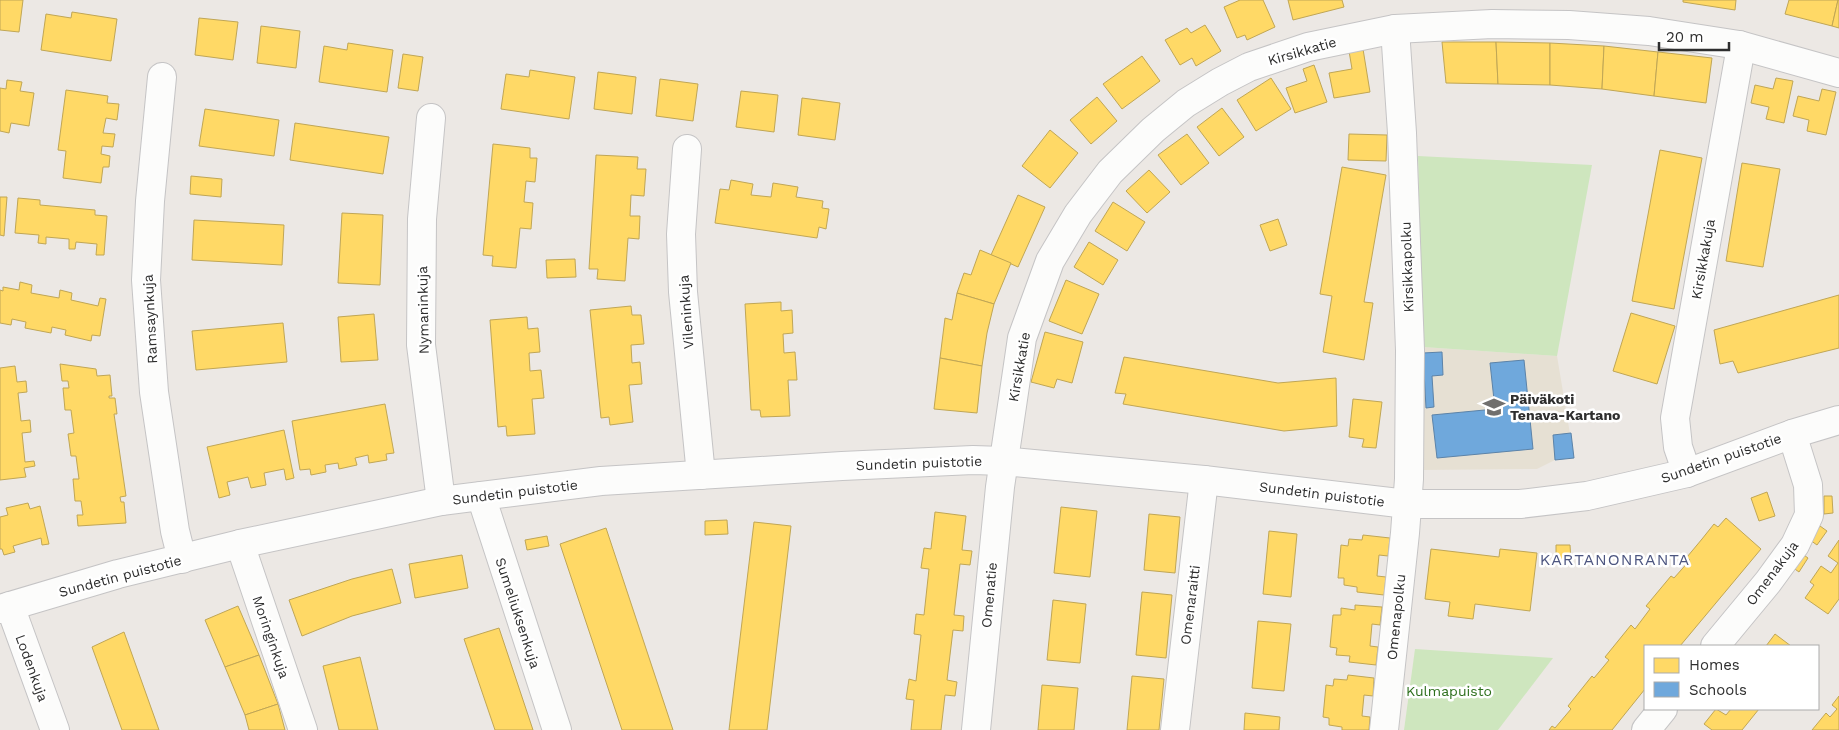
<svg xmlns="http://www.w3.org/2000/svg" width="1839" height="730" font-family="'Work Sans',sans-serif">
	<rect width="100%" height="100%" fill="#ece8e4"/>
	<path fill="#e6e0d3" d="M1423 347 1557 356 1574 458 1555 460 1537 469 1420 470Z"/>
	<g fill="#cee6be">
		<path d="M1418 156 1592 165 1557 356 1423 347Z"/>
		<path d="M1415 649 1553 658 1498 730H1404Z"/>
	</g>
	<g fill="#ffd966" stroke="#c0a655">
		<path d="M0 0H23L19 32 0 30Z"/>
		<path d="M1240 0H1263L1275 27 1247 40 1245 35 1237 38 1224 7Z"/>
		<path d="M1288 0H1342L1344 7 1293 20Z"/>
		<path d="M1683 0H1736L1735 10 1683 2Z"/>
		<path d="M1789 0H1838L1832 26 1785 14Z"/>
		<path d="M1838 0H1839V28L1832 26Z"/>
		<path d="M72 12 117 19 111 61 41 50 46 14 71 18Z"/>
		<path d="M199 18 238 22 233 60 195 55Z"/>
		<path d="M1205 25 1221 51 1196 66 1192 58 1180 65 1165 40 1187 28 1191 33Z"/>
		<path d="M261 26 300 31 296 68 257 63Z"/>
		<path d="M1442 42H1496L1498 84 1446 83Z"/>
		<path d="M1496 42 1550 43V85L1498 84Z"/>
		<path d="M348 43 393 50 387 92 319 82 324 46 347 50Z"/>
		<path d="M1550 43 1604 46 1602 89 1550 85Z"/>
		<path d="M1604 46 1658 52 1654 96 1602 89Z"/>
		<path d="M1363 49 1370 92 1334 98 1329 73 1352 69 1349 51Z"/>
		<path d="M1658 52 1712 58 1706 103 1654 96Z"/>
		<path d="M403 54 423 57 418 91 398 88Z"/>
		<path d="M1142 56 1160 81 1122 109 1103 84Z"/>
		<path d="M1314 65 1327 102 1295 113 1286 88 1307 81 1303 69Z"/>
		<path d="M530 70 575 77 569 119 501 109 506 74 529 77Z"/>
		<path d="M598 72 636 77 632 114 594 109Z"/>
		<path d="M1271 78 1291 109 1256 131 1237 100Z"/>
		<path d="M1776 78 1793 81 1784 123 1766 119 1769 107 1751 103 1755 85 1773 89Z"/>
		<path d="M660 79 698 84 693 121 656 116Z"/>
		<path d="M7 80 22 82 20 91 34 93 29 126 11 123 9 133 0 131V88L6 89Z"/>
		<path d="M1822 89 1836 92 1826 135 1807 131 1809 120 1793 116 1798 96 1819 101Z"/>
		<path d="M66 90 108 96 107 103 119 104 117 120 106 118 103 133 115 134 113 147 102 146 101 154 110 156 109 167H103L101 183 63 178 66 151 58 150Z"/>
		<path d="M741 91 778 95 774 132 736 127Z"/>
		<path d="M1097 97 1117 121 1091 144 1070 120Z"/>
		<path d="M802 98 840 103 835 140 798 135Z"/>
		<path d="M1222 108 1244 137 1219 156 1197 127Z"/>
		<path d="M205 109 279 120 274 156 199 146Z"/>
		<path d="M295 123 389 137 383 174 290 160Z"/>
		<path d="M1050 130 1078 153 1050 188 1022 166Z"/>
		<path d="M1187 134 1209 163 1181 185 1158 155Z"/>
		<path d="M1349 134 1387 135 1386 161 1348 160Z"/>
		<path d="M493 144 530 148V158H537L535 182 526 181 524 202 533 203 531 229 520 228 516 268 492 266 493 256 483 255Z"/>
		<path d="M1660 150 1702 158 1674 309 1632 301Z"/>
		<path d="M596 155 638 157 637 169H646L644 196 631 195 630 216H640L639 239 628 238 625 281 597 279 598 269H589Z"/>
		<path d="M1742 163 1780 169 1763 267 1726 261Z"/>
		<path d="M1342 167 1386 175 1364 302 1373 303 1364 360 1323 352 1332 296 1320 294Z"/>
		<path d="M1149 170 1170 192 1147 213 1126 191Z"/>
		<path d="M191 176 222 179 221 197 190 194Z"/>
		<path d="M731 180 753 184 751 195 771 197 773 183 798 187 796 197 823 201 822 208 829 209 826 229 819 227 817 238 715 223 720 189 729 190Z"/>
		<path d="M1018 195 1045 207 1018 267 991 255Z"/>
		<path d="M0 197H7L4 236 0 235Z"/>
		<path d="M18 198 40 200V205L95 210V215L107 216 104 255H96L97 244 76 242 75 249H69V239L46 237V244L38 243 39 235 15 233Z"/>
		<path d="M1113 202 1145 222 1127 251 1095 231Z"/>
		<path d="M342 213 383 215 380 285 338 283Z"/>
		<path d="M1278 219 1287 245 1270 251 1260 225Z"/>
		<path d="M194 220 284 225 282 265 192 260Z"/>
		<path d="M1089 242 1118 260 1103 285 1074 267Z"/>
		<path d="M980 250 1011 263 994 304 957 293 964 273 971 275Z"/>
		<path d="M575 259 576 277 547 278 546 260Z"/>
		<path d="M1066 280 1099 294 1082 334 1049 321Z"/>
		<path d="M20 282 32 285 31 293 59 298 60 290 72 293 71 300 98 306 100 298 106 299 100 336 92 335 91 341 65 335 66 330 52 327 51 333 25 328 26 322 12 319 11 325 0 323V290L3 291V287L19 290Z"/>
		<path d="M957 293 994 304 987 333 982 366 940 358 945 318 952 320Z"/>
		<path d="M1839 295V348L1738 373 1733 361 1720 364 1714 330Z"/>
		<path d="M781 302V311L792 310 793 333 783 334 784 353 795 352 797 380H788L790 416 761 417 760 410H751L745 304Z"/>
		<path d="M631 306 632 315H641L644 344 631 345 632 363 640 362 642 384 629 385 633 422 610 425 609 417 601 418 590 310Z"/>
		<path d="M1631 313 1675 326 1657 384 1613 371Z"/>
		<path d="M374 314 378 360 341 362 338 317Z"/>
		<path d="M527 317 528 329 538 328 540 352 529 353 530 371 541 370 544 398 532 399 535 434 507 436 506 426 498 427 490 320Z"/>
		<path d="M283 323 287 362 196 370 192 331Z"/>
		<path d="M1045 332 1083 342 1072 383 1057 379 1054 388 1031 382Z"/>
		<path d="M1124 357 1278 383 1336 378 1337 426 1284 431 1123 404 1126 394 1115 393Z"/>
		<path d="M940 358 982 366 977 413 934 409Z"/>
		<path d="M60 364 96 369 97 376 110 375 112 396H109V398H115L117 414H114L126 496 120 497 121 502H124L126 523 78 526 77 515H83L81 501H75L73 479H79L76 456H71L68 434 74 433 71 410H65L63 388H69L68 381H62Z"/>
		<path d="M15 366 17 382 26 381 27 392 18 393 21 421 30 420 31 432 22 433 25 462 34 461 35 466 24 468 26 477 0 480V368Z"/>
		<path d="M1353 399 1382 402 1376 448 1362 447 1364 439 1349 437Z"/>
		<path d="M385 404 394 453 386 454 387 460 369 463 368 455 355 458 357 465 339 469 338 463 325 465 326 472 311 475 310 469 300 470 292 421Z"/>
		<path d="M284 430 294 478 286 480 284 469 264 473 266 485 251 488 248 477 227 482 230 495 219 498 207 447Z"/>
		<path d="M1767 492 1775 516 1759 521 1751 498Z"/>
		<path d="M1824 496H1832L1833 513 1824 514Z"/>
		<path d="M28 503 30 509 40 506 49 544 42 545 41 538 13 546 15 552 4 555 2 549H0V517L8 515 6 508Z"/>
		<path d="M1061 507 1097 511 1090 577 1054 573Z"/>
		<path d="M935 512 966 516 962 550 972 551 970 565 960 564 954 615 964 616 963 631 953 630 947 680 957 682 955 696 945 695 941 730H911L914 700 906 699 909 679 916 681 921 635 914 634 916 614 924 615 929 569 921 568 924 548 931 549Z"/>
		<path d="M1149 514 1180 517 1175 573 1144 570Z"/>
		<path d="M1726 518 1761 549 1680 646H1645V689L1612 730H1549L1552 726 1555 728 1571 709 1568 706 1592 676 1594 678 1609 660 1605 657 1631 625 1635 629 1650 609 1646 606 1671 576 1674 578 1690 560 1687 557 1702 539 1714 524 1718 527Z"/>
		<path d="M727 520 728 534 705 535V521Z"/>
		<path d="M754 522 791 526 767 730H729Z"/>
		<path d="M1820 526 1827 531 1817 545 1810 540Z"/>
		<path d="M606 528 673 730H622L560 544Z"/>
		<path d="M1269 531 1297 534 1291 597 1263 594Z"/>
		<path d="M1363 535 1390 538 1388 556 1379 555 1377 576 1386 577 1384 595 1357 592V587L1344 585V578H1338L1341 545 1348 546 1349 539 1362 540Z"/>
		<path d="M547 536 549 546 527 550 525 540Z"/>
		<path d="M1839 540V599L1828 614 1805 598 1814 585 1810 582 1821 566 1831 573 1838 563 1828 556Z"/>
		<path d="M1556 545H1570L1571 561H1556Z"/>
		<path d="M1431 549 1499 557 1500 549 1537 553 1530 611 1475 604 1473 619 1448 616 1450 602 1425 599Z"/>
		<path d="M1801 553 1808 558 1799 572 1792 567Z"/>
		<path d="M462 555 468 588 415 598 409 564Z"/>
		<path d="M392 569 401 603 352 616 302 636 289 600 352 579Z"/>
		<path d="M1142 592 1172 595 1166 658 1136 655Z"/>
		<path d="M1053 600 1086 604 1080 663 1047 660Z"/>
		<path d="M1355 605 1382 607 1380 625 1372 624 1370 646 1378 647 1376 665 1349 662 1350 656 1336 655 1337 648 1330 647 1333 615H1341V608L1355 610Z"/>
		<path d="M238 606 259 655 225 667 205 620Z"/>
		<path d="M1258 621 1291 624 1284 691 1252 688Z"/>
		<path d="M499 628 533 730H495L464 639Z"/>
		<path d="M124 632 159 730H122L92 647Z"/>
		<path d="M1775 634 1791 646H1766Z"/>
		<path d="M259 655 278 704 245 715 225 667Z"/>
		<path d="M360 657 378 730H339L323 666Z"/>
		<path d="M1348 675 1374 678 1373 696 1364 695 1362 716 1370 717 1369 730H1342V727L1329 725V718L1323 717 1326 685 1333 686 1334 679 1347 680Z"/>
		<path d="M1132 676 1164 679 1159 730H1127Z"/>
		<path d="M1042 685 1078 688 1074 730H1038Z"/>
		<path d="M1839 696V730H1812L1826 713 1830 717 1837 709 1832 705Z"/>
		<path d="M278 704 285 730H249L245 715Z"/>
		<path d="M1716 709 1726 715 1731 709H1759L1742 730H1712L1704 724Z"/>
		<path d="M1245 713 1280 717 1279 730H1244Z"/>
	</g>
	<g fill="#6fa8dc" stroke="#5c83a8">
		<path d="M1442 352 1443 375 1432 376 1434 407 1426 408 1423 353Z"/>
		<path d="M1524 360 1533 449 1437 458 1432 415 1495 409 1490 363Z"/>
		<path d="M1571 433 1574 458 1555 460 1553 435Z"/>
	</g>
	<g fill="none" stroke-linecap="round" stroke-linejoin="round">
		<g stroke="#c5c4c5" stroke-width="30">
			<g id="minor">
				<path d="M162 77 150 201 146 280 154 392 175 531 182 559"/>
				<path d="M431 118 422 219 421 345 441 501"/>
				<path d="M687 149 681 234 683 292 701 475"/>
				<path d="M1687 473 1678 447 1675 418 1739 58V45"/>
				<path d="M481 496 557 730"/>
				<path d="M240 544 303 730"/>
				<path d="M10 606 55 730"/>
				<path d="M0 609 118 574 240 544 441 501 601 481 842 466 973 460 1003 461 1204 480 1407 504H1520L1587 496 1687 473 1792 434 1839 420"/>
				<path d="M1715 646 1768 582 1795 545 1809 515 1808 485 1792 434"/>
				<path d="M976 730 1000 487 1022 338 1050 261 1078 214 1110 172 1153 130 1186 103 1220 82 1249 67 1308 47 1395 29 1492 24 1569 25 1649 31 1739 45 1839 73"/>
				<path d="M1175 730 1204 480"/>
				<path d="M1384 730 1405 533 1409 479 1410 350 1402 133 1395 29"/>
				<path d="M1646 730 1663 709"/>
			</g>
		</g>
		<use href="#minor" stroke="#fcfcfb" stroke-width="28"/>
	</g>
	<defs>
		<g id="school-bare" transform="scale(1.725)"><path d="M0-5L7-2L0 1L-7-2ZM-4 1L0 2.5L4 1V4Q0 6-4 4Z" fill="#706f6e" stroke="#fff" stroke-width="2.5" paint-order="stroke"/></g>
	</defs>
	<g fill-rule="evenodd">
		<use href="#school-bare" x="1494" y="407"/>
	</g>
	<g text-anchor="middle" stroke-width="5" stroke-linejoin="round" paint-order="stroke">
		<g font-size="14" fill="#2e2e2e" stroke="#fff">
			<text transform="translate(1302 51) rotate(-16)" y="5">Kirsikkatie</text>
			<text transform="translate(1703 259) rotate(-80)" y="5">Kirsikkakuja</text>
			<text transform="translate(1407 267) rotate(-92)" y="5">Kirsikkapolku</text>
			<text transform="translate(423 310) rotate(-91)" y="5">Nymaninkuja</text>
			<text transform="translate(686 312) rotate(-94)" y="5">Vileninkuja</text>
			<text transform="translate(150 319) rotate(-93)" y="5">Ramsaynkuja</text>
			<text transform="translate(1019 367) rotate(-80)" y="5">Kirsikkatie</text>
			<text transform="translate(1721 458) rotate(-19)" y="5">Sundetin puistotie</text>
			<text transform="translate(919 463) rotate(-2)" y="5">Sundetin puistotie</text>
			<text transform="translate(515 492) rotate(-7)" y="5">Sundetin puistotie</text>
			<text transform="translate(1322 494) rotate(7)" y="5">Sundetin puistotie</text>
			<text transform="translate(1772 573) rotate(-53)" y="5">Omenakuja</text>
			<text transform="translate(120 576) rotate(-15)" y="5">Sundetin puistotie</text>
			<text transform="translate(989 595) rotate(-85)" y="5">Omenatie</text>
			<text transform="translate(1190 605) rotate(-83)" y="5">Omenaraitti</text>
			<text transform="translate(518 613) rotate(72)" y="5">Sumeliuksenkuja</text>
			<text transform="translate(1396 617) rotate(-84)" y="5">Omenapolku</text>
			<text transform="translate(271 637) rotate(71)" y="5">Moringinkuja</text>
			<text transform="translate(32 668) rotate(70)" y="5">Lodenkuja</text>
		</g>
		<g font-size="14" font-weight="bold" fill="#2e2e2e" stroke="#fff" text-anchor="start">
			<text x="1510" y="404">Päiväkoti<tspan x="1510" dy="16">Tenava-Kartano</tspan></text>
		</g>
		<g font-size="14" fill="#2c6e1b" stroke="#fff">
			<text x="1449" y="696">Kulmapuisto</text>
		</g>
		<g font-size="16" letter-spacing="1" fill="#4d5680" stroke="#fff">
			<text x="1615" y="565">KARTANONRANTA</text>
		</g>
	</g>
	<rect x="1644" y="645" width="175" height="65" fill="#ffffff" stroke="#ababab"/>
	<rect x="1654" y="658" width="25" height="15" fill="#ffd966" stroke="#ababab"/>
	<text x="1689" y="670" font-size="15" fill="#2e2e2e">Homes</text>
	<rect x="1654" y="682" width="25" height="15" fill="#6fa8dc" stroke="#ababab"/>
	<text x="1689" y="695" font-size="15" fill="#2e2e2e">Schools</text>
	<path d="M1659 42v8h70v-8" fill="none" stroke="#2e2e2e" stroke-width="2.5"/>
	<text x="1666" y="42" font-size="15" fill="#2e2e2e" stroke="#ffffff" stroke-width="4" paint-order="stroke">20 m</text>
</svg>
